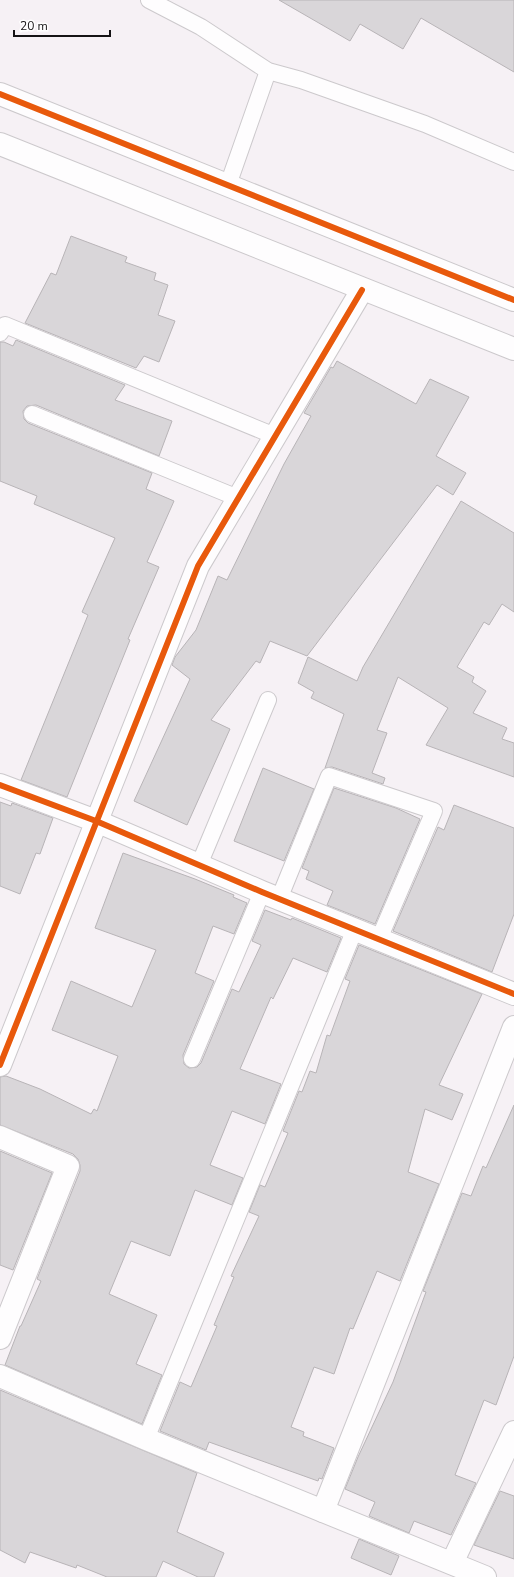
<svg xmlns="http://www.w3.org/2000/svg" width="514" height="1577" font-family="'Nunito Sans',sans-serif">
	<rect width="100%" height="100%" fill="#f6f1f5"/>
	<g fill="#d9d6d9" stroke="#b8b4b7">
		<path d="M279 0H514V72L421 18 403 49 360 24 350 41Z"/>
		<path d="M71 236 127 257 125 262 156 273 154 280 168 285 158 315 175 321 159 362 144 356 136 368 25 323 51 273 56 275Z"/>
		<path d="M16 340 125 385 115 400 172 421 159 456 36 405 27 406 23 411 24 419 28 423 152 473 146 489 174 501 147 562 159 567 128 639 130 640 67 797 21 780 88 615 82 612 115 538 34 504 37 496 0 481V342H4L13 346Z"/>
		<path d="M337 361 416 404 430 379 469 397 436 456 466 473 453 495 437 485 307 656 270 641 260 663 256 661 211 720 230 729 187 825 134 801 190 679 172 665 175 657 196 630 218 576 227 580 284 464 311 416 304 413 331 367 333 368Z"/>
		<path d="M461 501 514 533V612L502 604 489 625 484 622 457 667 474 677 472 682 486 691 473 713 507 728 502 739 514 743V777L426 745 448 708 398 677 377 730 387 733 372 773 385 778 383 784 332 767 325 768 344 714 311 698 314 692 298 683 308 657 357 681 363 667Z"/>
		<path d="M263 768 314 789 284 861 234 841Z"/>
		<path d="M334 788 396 808 420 819 375 924 327 905 333 891 306 879 309 871 302 868Z"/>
		<path d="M0 802 11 806 12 803 53 818 40 854 36 853 20 894 0 886Z"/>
		<path d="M454 805 514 828V914L492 972 393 931 438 827 444 830Z"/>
		<path d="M123 853 195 879 234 895 233 897 247 903 234 934 213 926 195 973 214 981 183 1055 184 1064 189 1068 197 1067 201 1063 232 989 239 992 261 945 252 941 265 910 291 920 292 918 341 938 327 972 293 958 273 999 271 997 240 1069 281 1084 265 1124 232 1111 210 1165 243 1178 232 1205 195 1190 170 1256 131 1241 109 1294 157 1315 136 1364 162 1375 142 1424 5 1365 20 1326H21L41 1281 37 1279 80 1171V1165L78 1159 73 1154 0 1125V1077L6 1076 40 1089 91 1114 94 1109 97 1111 118 1056 52 1030 71 981 132 1007 156 950 95 928Z"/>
		<path d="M359 945 482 994 439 1085 463 1094 452 1120 425 1109 408 1172 439 1184 400 1281 377 1271 353 1329 350 1328 334 1374 314 1367 291 1427 304 1432 303 1436 334 1448 322 1479 319 1478 318 1481 209 1442 206 1450 160 1431 180 1382 191 1387 217 1326 214 1325 234 1277 231 1276 259 1216 249 1212 260 1185 265 1187 288 1133 283 1131 299 1091 302 1092 310 1071 316 1073 327 1035 330 1036 350 981 345 979Z"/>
		<path d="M514 1105V1356L496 1405 484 1400 455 1475 476 1483 451 1535 414 1521 409 1533 369 1516 375 1502 345 1489 358 1457 393 1382 426 1292 423 1291 462 1193 471 1196 483 1166 486 1168Z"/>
		<path d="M0 1151 52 1173 13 1270 0 1265Z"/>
		<path d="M0 1390 197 1473 177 1532 224 1553 214 1577H198L163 1561 156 1577H107L77 1565 76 1568 30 1552 25 1563 0 1550Z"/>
		<path d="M500 1491 514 1496V1559L474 1545Z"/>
		<path d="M359 1539 399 1556 391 1575 351 1558Z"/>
	</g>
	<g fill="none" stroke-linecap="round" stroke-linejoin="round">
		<g stroke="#ccc9cc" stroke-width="18">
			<g id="service">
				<path d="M149 0 201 27 268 71 301 80 425 124 514 162"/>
				<path d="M228 185 268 71"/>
				<path d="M0 333 5 325 275 436"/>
				<path d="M32 414 238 498"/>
				<path d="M199 865 268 700"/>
				<path d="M279 899 329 776 434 811 379 939"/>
				<path d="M192 1059 262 892"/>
				<path d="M146 1439 355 929"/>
			</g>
		</g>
		<g stroke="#ccc9cc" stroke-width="24">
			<g id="minor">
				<path d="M0 785 96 821 262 892 514 994"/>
				<path d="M0 1065 198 566 362 290"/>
				<path d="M0 1137 68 1166 0 1338"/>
				<path d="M0 1376 146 1439 485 1577"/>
				<path d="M323 1511 514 1027"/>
				<path d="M452 1563 514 1432"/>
			</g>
		</g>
		<g stroke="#ccc9cc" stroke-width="24">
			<g id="tertiary">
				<path d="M0 94 514 300"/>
				<path d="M0 144 514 349"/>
			</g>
		</g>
		<use href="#service" stroke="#fefdfe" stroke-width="16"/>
		<use href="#minor" stroke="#fefdfe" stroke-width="22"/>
		<use href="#tertiary" stroke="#fefdfe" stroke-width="22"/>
		<g stroke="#fff" stroke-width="8">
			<g id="cycleway">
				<path d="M0 94 514 300"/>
				<path d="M0 785 96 821 262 892 514 994"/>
				<path d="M0 1065 198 566 362 290"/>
			</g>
		</g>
		<use href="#cycleway" stroke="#e8590c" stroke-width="6"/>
	</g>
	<path d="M14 30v6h96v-6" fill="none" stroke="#151315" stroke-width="2"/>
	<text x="20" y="30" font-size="12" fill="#151315" stroke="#ffffff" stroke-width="3" paint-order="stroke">20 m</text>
</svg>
